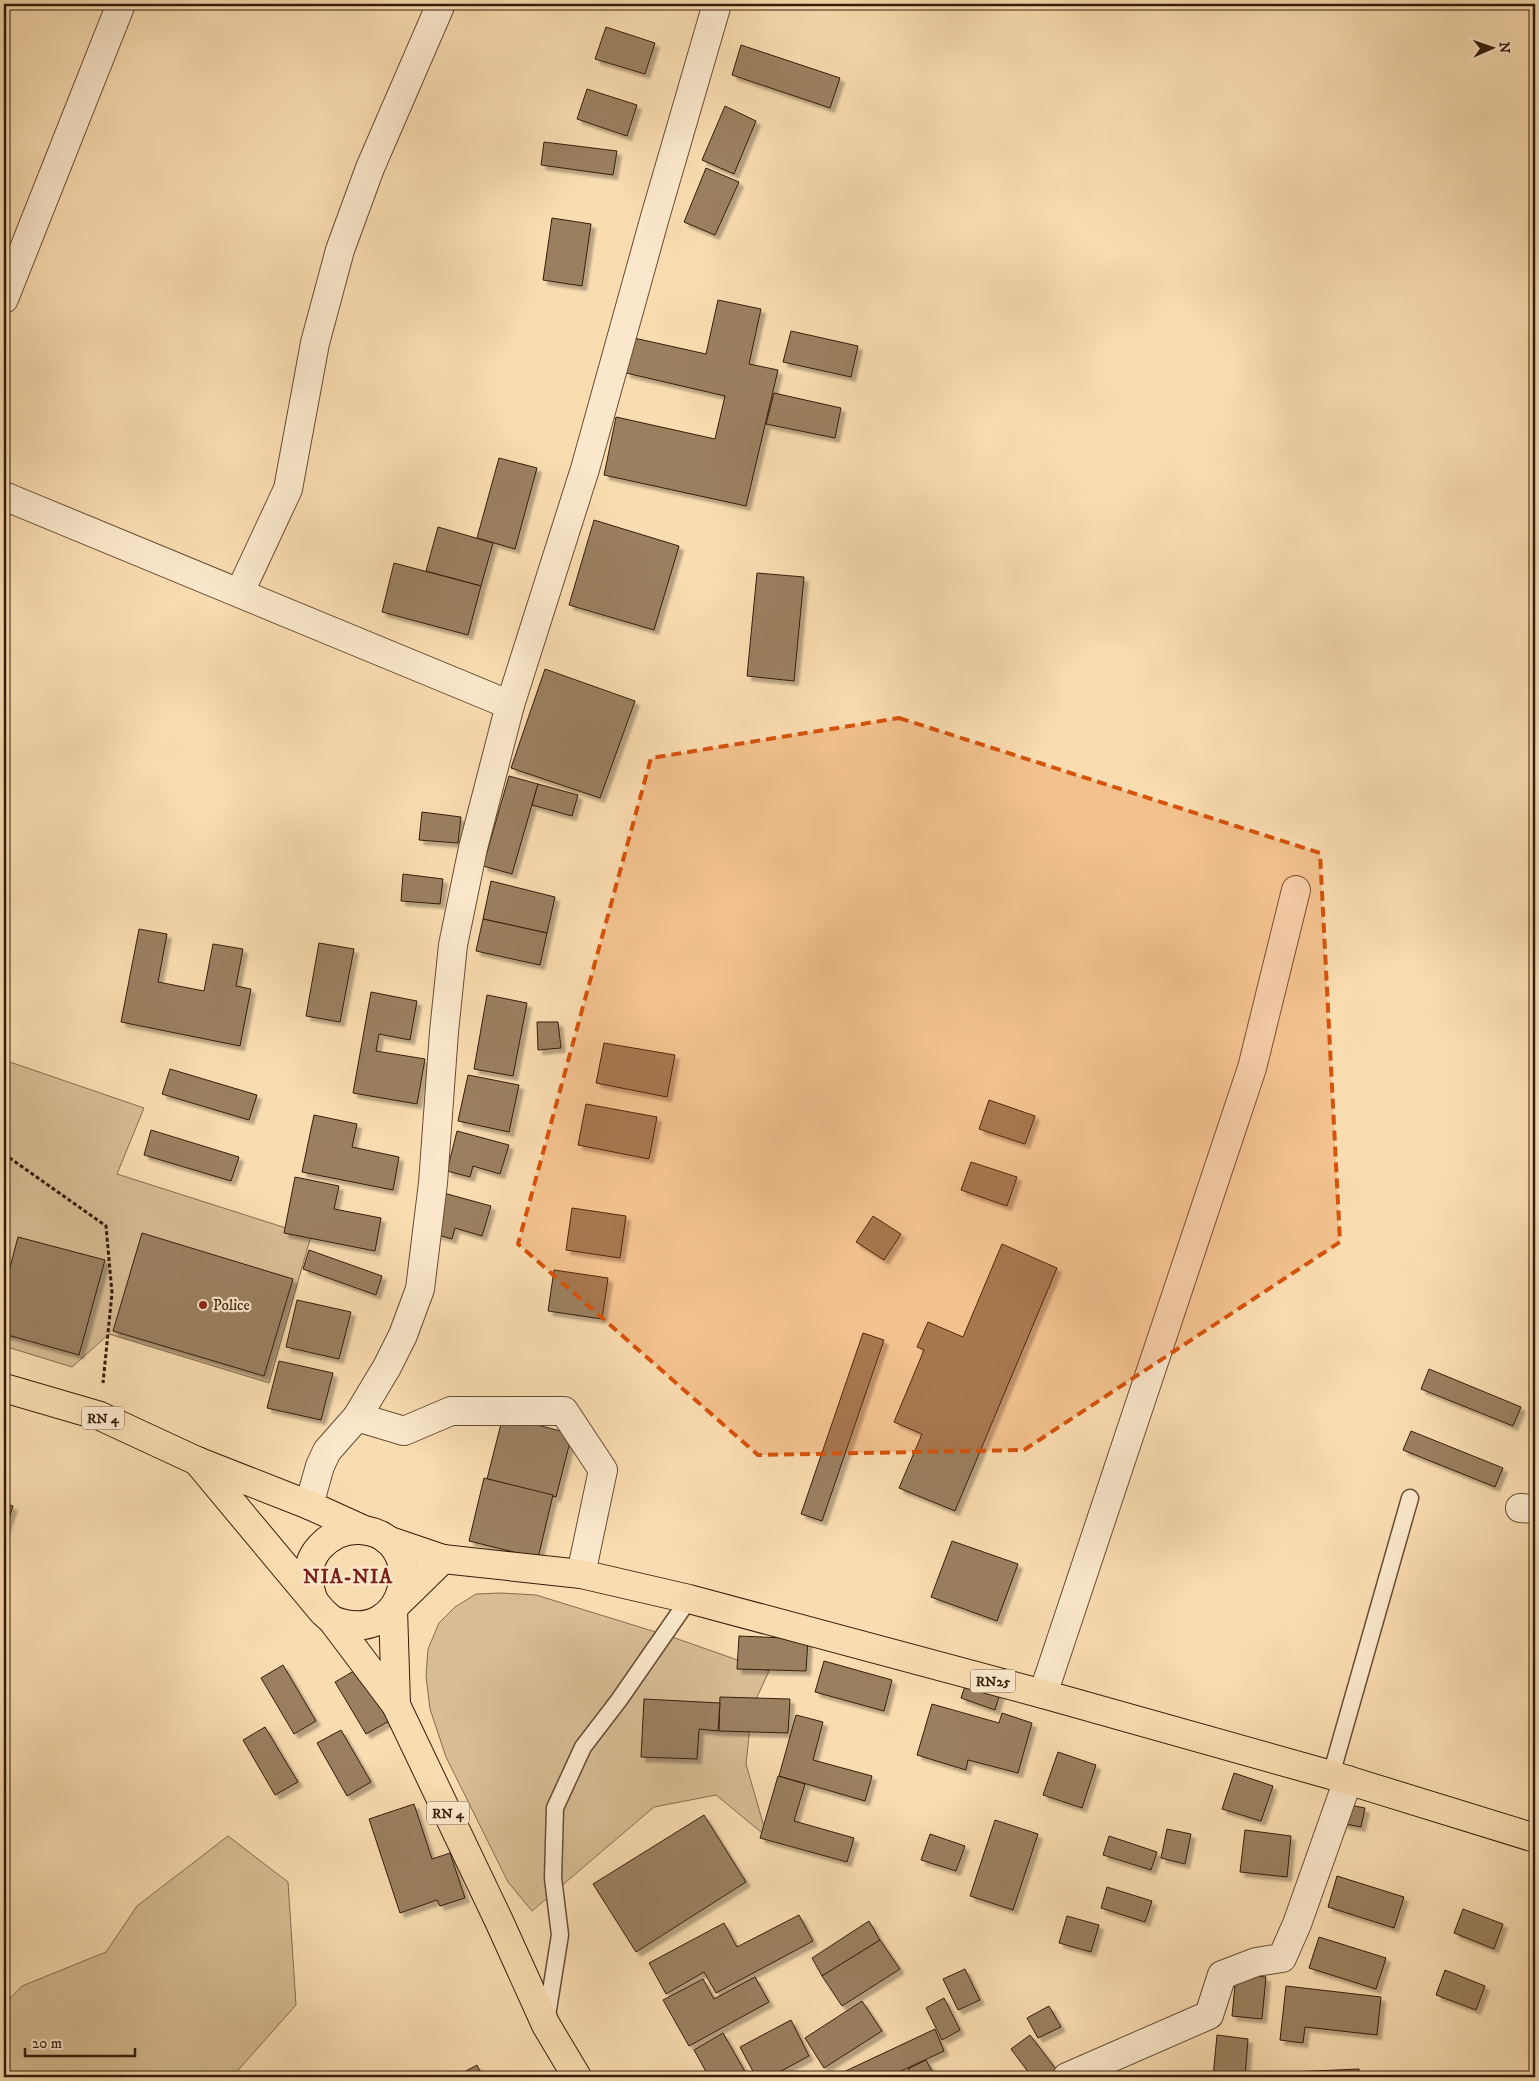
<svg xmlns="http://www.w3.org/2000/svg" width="1539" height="2081" font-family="'IM FELL DW Pica',serif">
	<defs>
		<filter id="shadow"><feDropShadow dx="4.5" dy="4.5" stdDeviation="1" flood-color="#0004"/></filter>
	</defs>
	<rect width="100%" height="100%" fill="#f9dcb0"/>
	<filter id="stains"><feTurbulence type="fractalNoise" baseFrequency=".004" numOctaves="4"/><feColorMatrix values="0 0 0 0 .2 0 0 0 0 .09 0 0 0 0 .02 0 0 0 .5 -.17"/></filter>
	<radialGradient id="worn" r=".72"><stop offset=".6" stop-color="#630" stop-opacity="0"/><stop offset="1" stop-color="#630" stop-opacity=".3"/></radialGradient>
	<g fill="#d8bc94" stroke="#866c4f">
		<path d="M4 1060 144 1108 117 1174 311 1236 269 1383 109 1334 72 1367 4 1346Z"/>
		<path d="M501 1593 536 1595 672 1637 769 1671 752 1708 746 1764 767 1837 716 1795 654 1807 532 1911 508 1882 446 1757 430 1709 426 1676 428 1649 439 1623 455 1607 476 1594Z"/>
		<path d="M228 1836 288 1882 296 2005 232 2077H4V2005L22 1986 106 1952 137 1906Z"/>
	</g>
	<g fill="#9b8060" stroke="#351d0a" filter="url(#shadow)">
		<path d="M606 27 655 43 645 74 595 59Z"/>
		<path d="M741 45 840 78 830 108 732 75Z"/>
		<path d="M587 89 637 105 627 136 577 119Z"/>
		<path d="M725 106 756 121 734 174 702 160Z"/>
		<path d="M544 142 617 151 613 175 541 165Z"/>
		<path d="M706 168 739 182 715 235 684 222Z"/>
		<path d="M552 218 591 224 582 286 543 280Z"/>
		<path d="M718 300 761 309 749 364 778 370 746 506 604 475 616 417 715 439 725 396 626 373 634 338 706 354Z"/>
		<path d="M791 331 858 346 851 377 783 362Z"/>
		<path d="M774 393 841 408 835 438 766 424Z"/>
		<path d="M499 458 537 468 515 549 477 538Z"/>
		<path d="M594 520 679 546 654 630 569 605Z"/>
		<path d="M438 527 493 543 481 586 426 571Z"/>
		<path d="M394 563 481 586 468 635 382 612Z"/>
		<path d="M757 573 804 577 794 681 747 676Z"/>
		<path d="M545 669 635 701 600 798 511 768Z"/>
		<path d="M509 776 538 784 512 874 483 866Z"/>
		<path d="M538 784 578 795 572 816 532 805Z"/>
		<path d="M422 812 461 817 458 843 419 840Z"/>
		<path d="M403 874 443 879 440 904 401 901Z"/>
		<path d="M491 881 555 897 547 933 483 919Z"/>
		<path d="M483 919 547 933 540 965 476 951Z"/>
		<path d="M139 929 167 934 158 982 204 991 213 944 243 949 236 986 251 989 240 1046 121 1022Z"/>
		<path d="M319 943 354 949 340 1022 306 1016Z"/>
		<path d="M371 992 417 1001 410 1040 379 1034 376 1051 425 1059 417 1104 353 1093Z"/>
		<path d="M487 995 527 1003 513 1076 474 1069Z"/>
		<path d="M537 1022H558L561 1048 538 1050Z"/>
		<path d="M604 1043 675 1055 667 1097 596 1083Z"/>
		<path d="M170 1069 257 1095 249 1120 162 1094Z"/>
		<path d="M468 1075 519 1085 509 1132 458 1121Z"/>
		<path d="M989 1100 1035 1116 1025 1144 979 1129Z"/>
		<path d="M586 1104 657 1117 649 1159 578 1145Z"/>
		<path d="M314 1115 357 1124 352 1147 399 1157 393 1190 302 1172Z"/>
		<path d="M151 1130 239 1157 231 1181 144 1155Z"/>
		<path d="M457 1131 509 1145 500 1174 473 1166 470 1177 447 1171Z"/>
		<path d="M971 1162 1017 1177 1007 1206 961 1190Z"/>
		<path d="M295 1177 339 1186 334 1209 381 1218 375 1251 284 1233Z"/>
		<path d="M440 1192 491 1206 482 1236 455 1228 452 1239 428 1232Z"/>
		<path d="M572 1208 626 1216 620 1258 566 1250Z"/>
		<path d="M873 1216 901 1234 884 1260 856 1242Z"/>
		<path d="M142 1233 293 1279 264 1376 113 1331Z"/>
		<path d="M18 1237 105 1260 79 1355 4 1334V1290Z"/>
		<path d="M1002 1244 1057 1268 955 1511 899 1488 922 1434 894 1422 924 1350 917 1347 928 1322 963 1337Z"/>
		<path d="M309 1250 382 1276 376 1295 303 1269Z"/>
		<path d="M554 1270 608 1278 602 1319 548 1311Z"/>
		<path d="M297 1300 351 1312 339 1359 286 1347Z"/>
		<path d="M863 1333 884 1340 822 1521 801 1514Z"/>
		<path d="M279 1361 333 1373 321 1420 267 1408Z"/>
		<path d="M1429 1369 1521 1407 1513 1426 1421 1389Z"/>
		<path d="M503 1416 572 1434 556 1497 487 1479Z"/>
		<path d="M1411 1431 1503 1468 1495 1487 1403 1450Z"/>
		<path d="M484 1478 553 1495 538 1558 469 1541Z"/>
		<path d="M4 1503 13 1506 4 1532Z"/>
		<path d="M952 1541 1018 1564 997 1621 931 1597Z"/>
		<path d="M739 1636 808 1639 806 1671 737 1669Z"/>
		<path d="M824 1661 892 1680 884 1711 815 1692Z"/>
		<path d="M283 1665 316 1721 294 1734 261 1678Z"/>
		<path d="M359 1668 389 1721 366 1734 335 1682Z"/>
		<path d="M967 1680 1001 1690 995 1710 961 1698Z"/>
		<path d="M720 1697 790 1699 788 1733 719 1731Z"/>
		<path d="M644 1699 720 1703 718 1731 699 1729 697 1759 641 1757Z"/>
		<path d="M932 1704 999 1723 1002 1713 1032 1723 1018 1773 968 1760 966 1770 917 1755Z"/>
		<path d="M796 1715 823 1722 813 1760 872 1776 865 1801 779 1776Z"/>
		<path d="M265 1727 298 1782 275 1795 243 1740Z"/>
		<path d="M341 1730 371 1782 347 1796 317 1743Z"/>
		<path d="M1058 1752 1096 1765 1082 1808 1043 1795Z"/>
		<path d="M1234 1773 1273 1786 1261 1821 1222 1809Z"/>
		<path d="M778 1776 805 1784 794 1821 854 1838 847 1862 760 1838Z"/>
		<path d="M414 1804 432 1859 450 1853 465 1898 440 1906 437 1900 400 1913 369 1819Z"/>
		<path d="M1344 1804 1365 1808 1361 1827 1340 1823Z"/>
		<path d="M704 1815 746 1882 636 1952 593 1884Z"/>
		<path d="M995 1820 1038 1834 1013 1910 970 1896Z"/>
		<path d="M1167 1829 1191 1834 1185 1864 1161 1858Z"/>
		<path d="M1245 1830 1291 1836 1287 1877 1240 1872Z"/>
		<path d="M930 1834 965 1846 956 1871 921 1860Z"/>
		<path d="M1109 1836 1157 1852 1151 1870 1103 1855Z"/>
		<path d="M1337 1876 1404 1897 1394 1928 1328 1907Z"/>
		<path d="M1107 1887 1152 1901 1145 1922 1101 1908Z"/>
		<path d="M1463 1909 1503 1924 1494 1949 1454 1933Z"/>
		<path d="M799 1915 813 1941 716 1993 704 1972 666 1994 649 1963 724 1923 737 1947Z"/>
		<path d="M1067 1916 1099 1925 1091 1952 1059 1943Z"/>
		<path d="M869 1921 880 1940 822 1976 812 1958Z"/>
		<path d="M1319 1937 1386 1958 1376 1989 1309 1968Z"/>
		<path d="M880 1940 900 1969 842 2006 822 1976Z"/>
		<path d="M965 1969 980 2000 958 2010 943 1979Z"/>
		<path d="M1445 1970 1485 1986 1476 2010 1436 1995Z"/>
		<path d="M1236 1974 1266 1977 1262 2019 1232 2016Z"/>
		<path d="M755 1977 769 2002 689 2046 663 2000 703 1979 714 1999Z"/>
		<path d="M1286 1986 1381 1997 1377 2035 1305 2027 1303 2043 1280 2040Z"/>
		<path d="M944 1998 960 2030 942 2040 926 2008Z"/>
		<path d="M862 2001 882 2031 824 2068 805 2038Z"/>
		<path d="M1049 2006 1061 2027 1038 2038 1027 2018Z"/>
		<path d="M791 2020 809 2056 770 2077H756L740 2047Z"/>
		<path d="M935 2029 944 2051 888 2077 835 2076Z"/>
		<path d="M723 2033 747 2075 744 2077H709L694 2050Z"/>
		<path d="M1030 2035 1059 2073 1054 2077H1032L1011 2049Z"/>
		<path d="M1217 2035 1248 2039 1245 2077H1213Z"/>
		<path d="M926 2060 935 2077H912L908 2069Z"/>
		<path d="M477 2065 483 2077H455Z"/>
		<path d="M1359 2069V2077H1290V2072Z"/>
	</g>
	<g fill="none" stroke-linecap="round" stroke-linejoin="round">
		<g stroke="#664d34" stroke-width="19">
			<g id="lane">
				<path d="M1331 1775 1410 1498"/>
				<path d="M546 2022 560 1935 553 1878 555 1808 583 1747 619 1700 689 1599"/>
			</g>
		</g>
		<g stroke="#664d34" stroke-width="30">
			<g id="street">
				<path d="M4 299 121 4"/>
				<path d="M4 496 510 705"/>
				<path d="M240 592 288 489 315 343 340 250 370 168 441 4"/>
				<path d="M357 1417 404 1431 451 1411H564L603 1470 581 1574"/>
				<path d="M309 1505 320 1466 327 1451 357 1417 387 1367 403 1335 420 1289 433 1183 444 1032 453 945 473 848 510 705 585 469 655 217 717 4"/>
				<path d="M1520 1508 1535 1509"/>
				<path d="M1043 1694 1252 1068 1296 890"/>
				<path d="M1067 2077 1209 2015 1222 1975 1256 1962 1282 1958 1297 1924 1348 1780"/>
			</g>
		</g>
		<g stroke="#351d0a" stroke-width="30">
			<g id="primary">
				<path d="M387 1540 443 1559 581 1574 689 1599 1043 1694 1331 1775 1535 1838"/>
				<path d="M398 1603 443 1559"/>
			</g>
		</g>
		<g stroke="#351d0a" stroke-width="30">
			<g id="highway">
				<path d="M4 1388 100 1416 197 1461 309 1505 364 1530"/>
				<path d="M197 1461 323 1612 332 1620 396 1705 499 1921 546 2025 577 2077"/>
				<path d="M314 1601C307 1583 305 1563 320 1547 331 1535 344 1529 360 1530 430 1534 411 1651 332 1620"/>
				<path d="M393 1609 396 1705"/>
			</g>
		</g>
		<path stroke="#351d0a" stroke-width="3" stroke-dasharray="4 2.5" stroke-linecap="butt" d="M4 1154 106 1226 112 1293 103 1383"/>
		<use href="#lane" stroke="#fbe8cc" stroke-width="16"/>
		<use href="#street" stroke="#fbe8cc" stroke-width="28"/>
		<use href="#primary" stroke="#f9dcb0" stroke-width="28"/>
		<use href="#highway" stroke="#f9dcb0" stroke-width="28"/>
	</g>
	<path fill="#d6530c" fill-opacity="0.2" stroke="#d6530c" stroke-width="4" stroke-dasharray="10 6" stroke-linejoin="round" d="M899 718 1320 853 1340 1242 1024 1450 758 1455 518 1244 651 758Z"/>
	<circle fill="#8f2418" stroke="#fbe8cc" stroke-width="2" cx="203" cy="1305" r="5"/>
	<g text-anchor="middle" stroke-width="4.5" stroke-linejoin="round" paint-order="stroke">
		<g fill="#fbe8cc" stroke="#705a44" stroke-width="1">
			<rect x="82" y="1406.5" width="42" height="23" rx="4"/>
			<rect x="970.5" y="1669.5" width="45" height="23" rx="4"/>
			<rect x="427" y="1801.5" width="42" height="23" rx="4"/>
		</g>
		<g font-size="14" font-weight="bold" fill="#351d0a">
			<text x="103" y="1423">RN 4</text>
			<text x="993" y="1686">RN25</text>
			<text x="448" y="1818">RN 4</text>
		</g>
		<g font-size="15" fill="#351d0a" stroke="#fbe8cc" text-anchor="start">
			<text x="213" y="1310">Police</text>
		</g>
		<g font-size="20" font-weight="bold" letter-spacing="1" fill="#7a1f14" stroke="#fbe8cc">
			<text x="348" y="1583">NIA-NIA</text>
		</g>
	</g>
	<rect width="1539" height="2081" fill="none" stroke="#f9dcb0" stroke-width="20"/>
	<rect x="5" y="5" width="1529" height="2071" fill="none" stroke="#351d0a" stroke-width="2.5"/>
	<rect x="10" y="10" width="1519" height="2061" fill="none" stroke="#351d0a"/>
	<g transform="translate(1492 48) rotate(88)" stroke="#fbe8cc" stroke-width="4" paint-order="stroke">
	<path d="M0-4L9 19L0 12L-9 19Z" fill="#351d0a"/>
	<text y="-8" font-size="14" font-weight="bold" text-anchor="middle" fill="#351d0a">N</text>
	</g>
	<path d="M25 2048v8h110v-8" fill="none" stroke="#351d0a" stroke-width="2.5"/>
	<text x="32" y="2048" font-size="15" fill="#351d0a" stroke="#fbe8cc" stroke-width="4" paint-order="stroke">20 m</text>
	<rect width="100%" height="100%" filter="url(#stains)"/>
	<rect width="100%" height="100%" fill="url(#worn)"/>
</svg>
